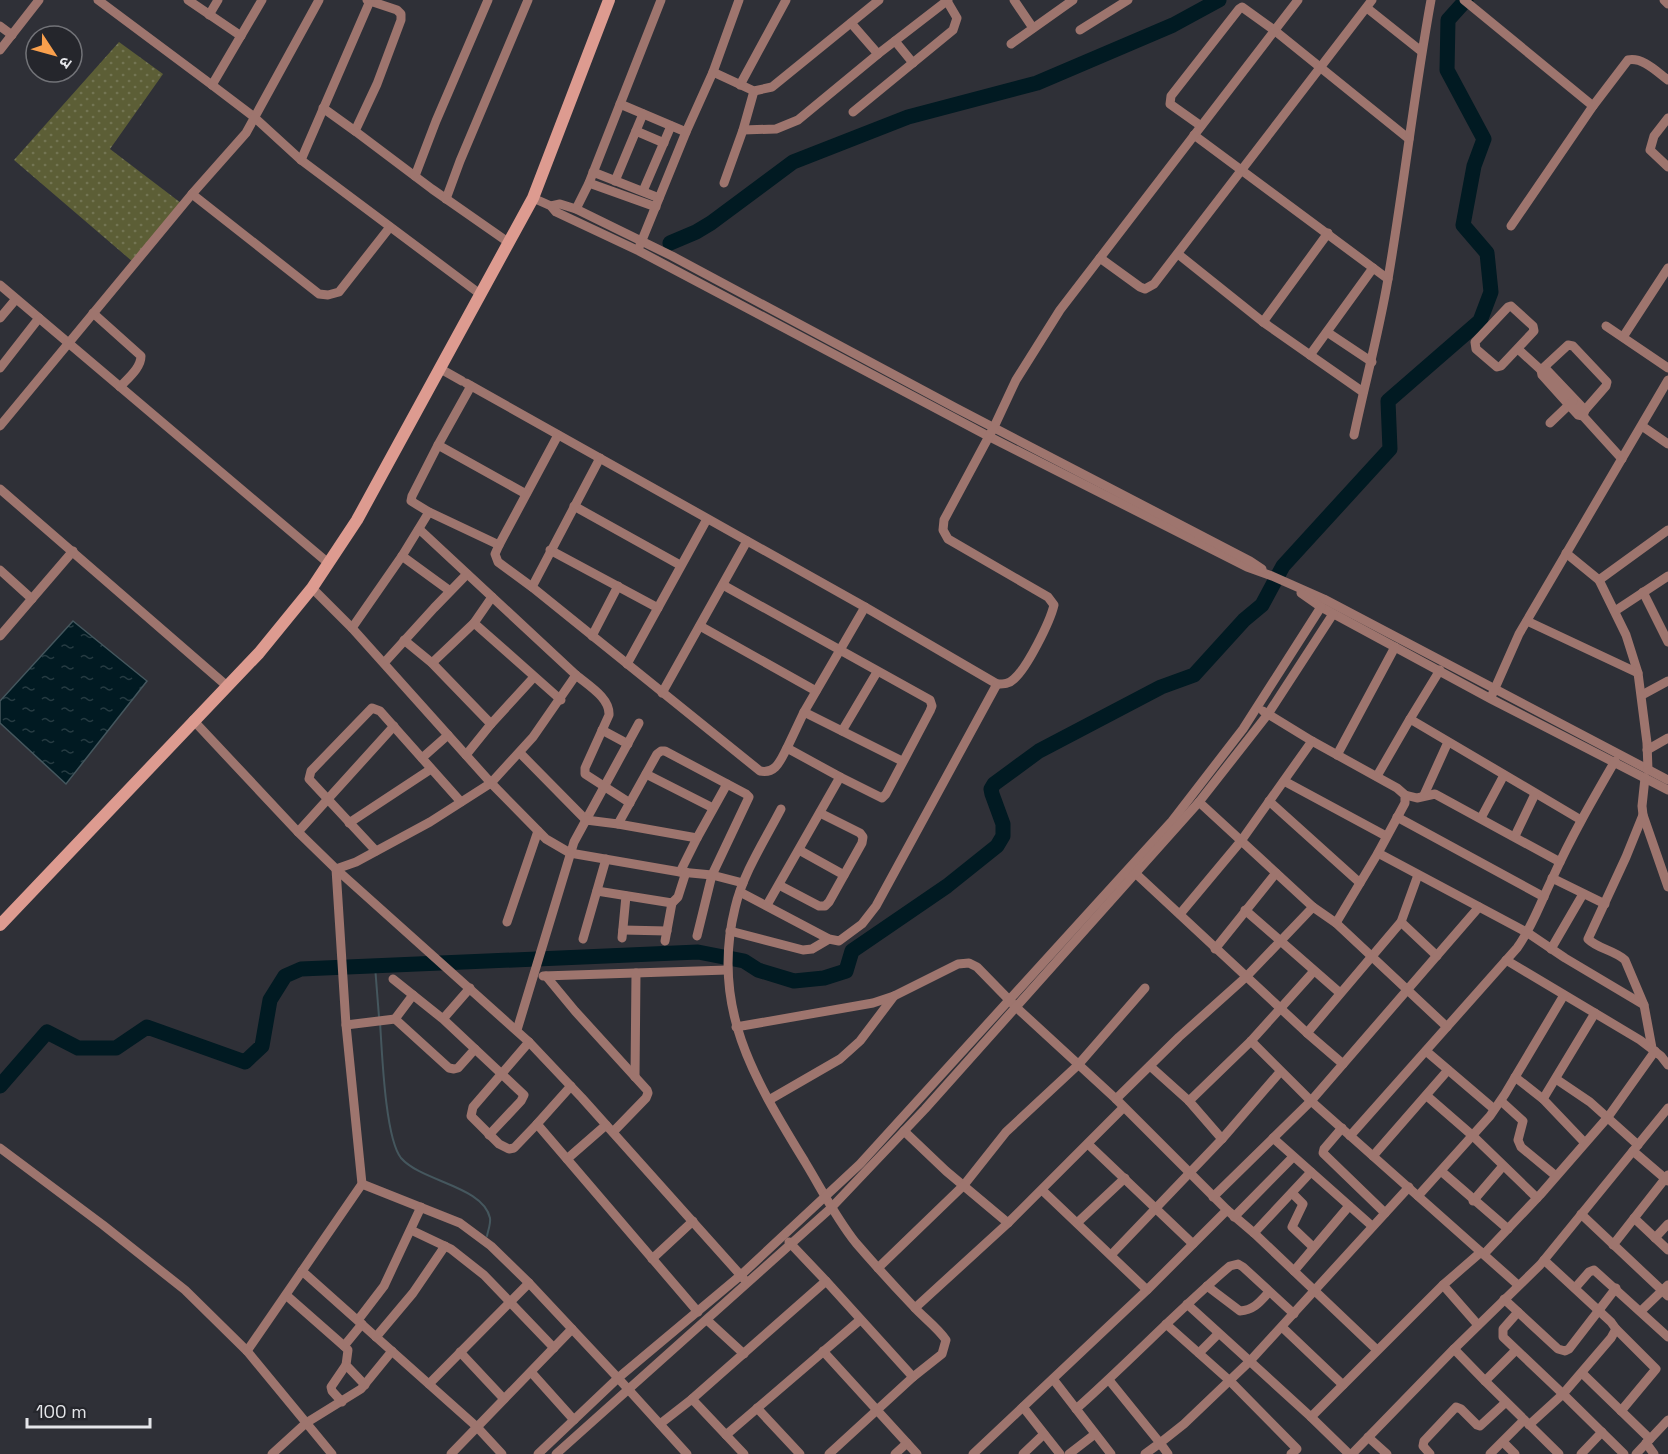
<svg xmlns="http://www.w3.org/2000/svg" width="1668" height="1454" font-family="'Space Grotesk','Noto Sans Devanagari',sans-serif">
	<defs>
		<pattern id="park-dots" width="8" height="8" patternUnits="userSpaceOnUse" patternTransform="scale(1.5)"><rect width="8" height="8" fill="#5c5e36"/><path d="M2 2h.1M6 6h.1" fill="none" stroke="#737553" stroke-width="1.8" stroke-linecap="round"/></pattern>
		<pattern id="water-ripples" width="26" height="14" patternUnits="userSpaceOnUse" patternTransform="scale(1.5)"><rect width="26" height="14" fill="#011a22"/><path d="M2 4q2-2 4 0t4 0M15 11q2-2 4 0t4 0" fill="none" stroke="#263b42"/></pattern>
	</defs>
	<rect width="100%" height="100%" fill="#2f3037"/>
	<path fill="url(#park-dots)" d="M119 42 163 74 110 149 181 203 133 262 14 160Z"/>
	<path fill="url(#water-ripples)" stroke="#45575e" stroke-width="1.5" d="M73 621 147 681 66 784 0 723V701Z"/>
	<g fill="none" stroke-linecap="round" stroke-linejoin="round">
		<g stroke="#45575e" stroke-width="2">
			<path d="M375 966 379 1017"/>
			<path d="M380 1022C382 1051 385 1138 401 1158 422 1182 483 1186 490 1218 491 1223 488 1231 487 1236"/>
		</g>
		<g stroke="#011a22" stroke-width="15">
			<path d="M670 243 696 232 711 223 793 162 908 117 1037 83 1173 25 1219 0"/>
			<path d="M0 1086 47 1032 78 1048H116L147 1027 245 1062 262 1046 270 1000 285 976 301 969 698 952 744 961 758 970 794 981 824 978 846 971 852 951 947 886 997 846 1003 836V824L992 794 991 789 994 784 1039 751 1161 687 1194 675 1244 620 1262 605 1283 566 1390 449 1388 401 1480 321 1491 292 1487 253 1463 225 1474 166 1484 139 1447 70 1448 20 1466 0"/>
		</g>
		<g stroke="#9e756e" stroke-width="9">
			<path d="M98 0 212 85 254 117 301 160 480 294"/>
			<path d="M188 0 241 36"/>
			<path d="M367 0 397 10 401 14V20L377 84 355 131 432 189 508 242"/>
			<path d="M1014 0 1033 28"/>
			<path d="M1464 0 1593 106"/>
			<path d="M1664 0 1668 4"/>
			<path d="M1367 8 1421 51"/>
			<path d="M209 15 218 0"/>
			<path d="M851 23 878 54"/>
			<path d="M0 26 12 35"/>
			<path d="M1080 30 1128 0"/>
			<path d="M895 41 913 63"/>
			<path d="M1011 44 1073 0"/>
			<path d="M0 50 39 0"/>
			<path d="M713 72 754 91 772 87 879 0"/>
			<path d="M212 85 262 0"/>
			<path d="M740 85 786 0"/>
			<path d="M620 104 686 132"/>
			<path d="M323 108 355 131"/>
			<path d="M853 112 953 30 957 18 947 1"/>
			<path d="M1668 118 1654 136 1650 150 1668 167"/>
			<path d="M1201 126 1170 104 1171 96 1239 9 1242 7 1274 30 1409 139"/>
			<path d="M743 130 776 129 798 120 878 54 948 0"/>
			<path d="M636 131 664 143"/>
			<path d="M1194 135 1388 279"/>
			<path d="M301 160 370 1"/>
			<path d="M593 172 659 198"/>
			<path d="M415 176 436 121 488 0"/>
			<path d="M615 181 643 114"/>
			<path d="M589 183 656 207"/>
			<path d="M724 183 743 130 754 91"/>
			<path d="M643 191 671 126"/>
			<path d="M192 194 319 294 328 295 339 292 390 227"/>
			<path d="M533 198 551 206 556 212 639 251 988 436 1247 567 1272 576 1324 599 1668 780"/>
			<path d="M446 199 460 161 528 0"/>
			<path d="M551 206 560 204 576 209 672 256 956 408 1250 561 1262 569"/>
			<path d="M576 209 589 183 661 0"/>
			<path d="M1511 226 1593 106 1628 60C1643 57 1657 72 1668 80"/>
			<path d="M640 245 686 132 713 72 739 0"/>
			<path d="M1178 254 1263 322 1363 392"/>
			<path d="M1100 258 1140 287 1145 289 1154 284 1372 0"/>
			<path d="M0 285 327 562"/>
			<path d="M1511 306 1533 326 1534 331 1501 366 1497 367 1476 349 1475 342 1508 307Z"/>
			<path d="M93 313 141 356C141 368 128 378 120 387"/>
			<path d="M0 318 16 299"/>
			<path d="M1263 322 1328 233"/>
			<path d="M1606 326 1668 368"/>
			<path d="M1327 332 1372 362"/>
			<path d="M1623 337 1668 268"/>
			<path d="M1518 349 1541 370 1568 345 1573 346 1607 382 1606 386 1585 410"/>
			<path d="M1310 355 1373 268"/>
			<path d="M0 368 39 318"/>
			<path d="M439 368 462 381"/>
			<path d="M466 383 865 607 997 684 876 906 862 924 839 941 829 939 740 892"/>
			<path d="M1583 416 1585 410 1547 370H1541L1542 375 1578 415 1583 416 1622 459"/>
			<path d="M1550 423 1573 401"/>
			<path d="M0 426 192 194 246 133 319 0"/>
			<path d="M1642 426 1668 444"/>
			<path d="M558 435 499 545 495 554 498 562 532 587 760 771C776 774 780 761 787 748L840 777 767 905"/>
			<path d="M1354 435C1365 383 1379 332 1388 279 1404 186 1414 93 1431 0"/>
			<path d="M438 445 471 386"/>
			<path d="M0 489 227 686"/>
			<path d="M574 506 680 565"/>
			<path d="M419 529 576 675"/>
			<path d="M499 545 429 512 411 501 412 496 438 445 526 494"/>
			<path d="M550 550 658 608"/>
			<path d="M1566 553 1599 580 1626 635 1638 673 1647 743 1648 770"/>
			<path d="M402 556 450 591"/>
			<path d="M0 570 32 599"/>
			<path d="M1599 580 1668 530"/>
			<path d="M723 585 930 700 932 706 930 711 886 794 882 798 840 777"/>
			<path d="M532 587 600 458"/>
			<path d="M312 588 352 628 491 783 546 839 570 853 680 872 712 875 743 883"/>
			<path d="M1643 592 1668 642"/>
			<path d="M1301 593 1321 607 1491 699 1668 790"/>
			<path d="M1615 611 1668 576"/>
			<path d="M1527 621 1638 673"/>
			<path d="M474 623 561 700"/>
			<path d="M700 626 816 691"/>
			<path d="M352 628 402 556 429 512"/>
			<path d="M0 636 73 551"/>
			<path d="M592 636 618 586"/>
			<path d="M404 640 432 663 491 724 534 677"/>
			<path d="M384 663 434 608 467 574"/>
			<path d="M432 663 474 623 492 597"/>
			<path d="M627 664 707 519"/>
			<path d="M997 684C1004 684 1009 684 1014 679 1027 668 1050 622 1054 605L1048 597 948 539 943 530 944 520 994 427 1016 380 1060 310 1298 0"/>
			<path d="M662 693 747 541"/>
			<path d="M1492 695 1519 634 1668 380"/>
			<path d="M1642 695 1668 681"/>
			<path d="M804 712 902 761"/>
			<path d="M1410 719 1440 670"/>
			<path d="M193 720 298 832 336 869 529 1042 582 1098 744 1279"/>
			<path d="M602 730 628 744"/>
			<path d="M842 731 877 672"/>
			<path d="M787 748 804 712 865 607"/>
			<path d="M1647 750 1668 738"/>
			<path d="M520 753 586 820 639 723"/>
			<path d="M466 755 491 724"/>
			<path d="M1337 755 1395 647"/>
			<path d="M422 758 448 735"/>
			<path d="M646 774 713 808"/>
			<path d="M1377 776 1410 719 1581 820"/>
			<path d="M1645 778 1642 806 1643 815 1668 887"/>
			<path d="M1284 781 1386 836"/>
			<path d="M1405 795 1417 798 1435 794 1560 862"/>
			<path d="M1424 795 1448 742"/>
			<path d="M1269 801 1360 883"/>
			<path d="M1199 802 1313 907"/>
			<path d="M781 809C765 840 743 873 735 908 710 1008 755 1080 805 1162 822 1190 836 1218 856 1243 875 1265 894 1286 914 1307 924 1318 937 1327 946 1340L942 1354 913 1377 829 1454"/>
			<path d="M1643 815 1626 857 1588 939C1598 949 1614 950 1625 960L1644 1005 1652 1048"/>
			<path d="M1397 817 1544 897"/>
			<path d="M1481 818 1504 775"/>
			<path d="M349 823 431 769"/>
			<path d="M618 824 697 838 680 872"/>
			<path d="M298 832 394 726"/>
			<path d="M1515 836 1535 794"/>
			<path d="M697 838 727 784"/>
			<path d="M799 850 844 875"/>
			<path d="M376 851 309 779 311 771 372 708 380 711 461 802"/>
			<path d="M1378 853 1528 933 1565 958 1644 1005"/>
			<path d="M1133 871 1307 1033 1343 1064"/>
			<path d="M1552 878 1605 904"/>
			<path d="M779 885 819 906H825L829 902 862 843 863 837 860 833 820 813"/>
			<path d="M597 891 672 903 678 897 686 872"/>
			<path d="M1245 910 1340 993"/>
			<path d="M1180 914 1241 841 1312 741"/>
			<path d="M507 922 538 831"/>
			<path d="M1401 922 1437 956"/>
			<path d="M1336 923 1447 1027"/>
			<path d="M623 930 667 931"/>
			<path d="M730 931 803 950 812 949 829 939"/>
			<path d="M622 938 626 896"/>
			<path d="M583 939 606 859"/>
			<path d="M665 941 672 903"/>
			<path d="M1215 949 1276 873"/>
			<path d="M1551 949 1583 894"/>
			<path d="M1506 960 1640 1040 1661 1056 1668 1065"/>
			<path d="M543 976 727 970"/>
			<path d="M546 976 575 1011 647 1090 648 1093 646 1098 613 1132"/>
			<path d="M393 979 413 995"/>
			<path d="M443 1019 413 995 395 1019 449 1068 454 1069 458 1068 475 1049 443 1019 470 988"/>
			<path d="M346 1025 395 1019"/>
			<path d="M736 1027 873 1003 894 996 958 964 969 963 977 967 1017 1008 1116 1099 1227 1210 1254 1233 1377 1350"/>
			<path d="M517 1030 574 842 586 820 618 824 657 754 661 751H665L746 794 749 797 712 875 697 936"/>
			<path d="M1307 1033 1401 922 1418 875"/>
			<path d="M1251 1041 1311 1101 1518 1285"/>
			<path d="M529 1042 473 1107 471 1116 499 1144 509 1149 514 1148 537 1124"/>
			<path d="M475 1049 524 1095 521 1101 489 1135"/>
			<path d="M1426 1051 1494 1109"/>
			<path d="M1150 1066 1189 1101 1222 1139"/>
			<path d="M635 1077 636 973"/>
			<path d="M1515 1077 1543 1099 1584 1142"/>
			<path d="M1556 1079 1590 1102 1638 1145"/>
			<path d="M571 1086 537 1124 698 1312"/>
			<path d="M1427 1096 1473 1136 1537 1198"/>
			<path d="M1116 1099 1179 1037 1246 977 1313 907 1336 923 1378 853 1405 803V795L1397 788 1312 741 1263 711"/>
			<path d="M1543 1099 1595 1013"/>
			<path d="M769 1100 840 1059 860 1041 894 996"/>
			<path d="M1189 1101 1251 1041 1314 971"/>
			<path d="M1501 1101 1523 1121 1518 1140 1521 1147 1556 1176"/>
			<path d="M1342 1128 1324 1149 1323 1153 1385 1213"/>
			<path d="M904 1131 946 1171 1008 1223"/>
			<path d="M1350 1136 1517 948C1533 926 1541 901 1553 877 1571 837 1593 799 1615 761"/>
			<path d="M1273 1138 1372 1226"/>
			<path d="M1088 1144 1193 1244"/>
			<path d="M0 1148 103 1225 185 1290 247 1351 332 1454"/>
			<path d="M1633 1151 1668 1181"/>
			<path d="M1373 1156 1448 1070"/>
			<path d="M567 1159 606 1125"/>
			<path d="M1441 1171 1508 1229"/>
			<path d="M362 1184 460 1223 491 1246 529 1283 618 1378 687 1454"/>
			<path d="M1042 1190 1147 1290"/>
			<path d="M1292 1193 1303 1204 1292 1227 1313 1247"/>
			<path d="M1418 1196 1490 1116 1505 1094 1564 995"/>
			<path d="M1213 1197 1311 1101 1479 907"/>
			<path d="M1473 1201 1503 1166"/>
			<path d="M1581 1214 1668 1296"/>
			<path d="M1234 1217 1293 1157"/>
			<path d="M1634 1218 1668 1250"/>
			<path d="M1077 1223 1125 1178"/>
			<path d="M411 1230 451 1249 484 1275 554 1348"/>
			<path d="M1254 1233 1311 1172"/>
			<path d="M1655 1238 1668 1224"/>
			<path d="M789 1242 826 1281"/>
			<path d="M1613 1245 1668 1175"/>
			<path d="M1484 1254 1540 1195 1608 1117 1655 1051"/>
			<path d="M1111 1255 1222 1139 1280 1072"/>
			<path d="M652 1259 693 1221"/>
			<path d="M878 1268 964 1185 1006 1132 1078 1065 1145 988"/>
			<path d="M302 1271 477 1427 502 1454"/>
			<path d="M1294 1271 1349 1206"/>
			<path d="M1443 1285 1478 1325"/>
			<path d="M1207 1286 1240 1311C1254 1310 1260 1302 1269 1292"/>
			<path d="M1575 1288 1589 1272 1594 1270 1668 1337"/>
			<path d="M286 1295 344 1346 348 1350 346 1365 365 1385"/>
			<path d="M1504 1299 1518 1312 1503 1329V1337L1563 1394 1611 1338 1616 1329 1611 1322 1544 1260"/>
			<path d="M1187 1304 1311 1417"/>
			<path d="M915 1308 1008 1223 1123 1108"/>
			<path d="M1641 1311 1668 1285"/>
			<path d="M1518 1312 1558 1349 1565 1351 1569 1349 1616 1288"/>
			<path d="M358 1320 384 1286 421 1207"/>
			<path d="M707 1320 744 1354"/>
			<path d="M1166 1324 1230 1381 1297 1449 1291 1454"/>
			<path d="M1282 1327 1343 1385"/>
			<path d="M1616 1329 1656 1369 1621 1411"/>
			<path d="M376 1337 413 1293 445 1246"/>
			<path d="M344 1346 362 1324"/>
			<path d="M1454 1349 1485 1381"/>
			<path d="M1516 1350 1485 1381 1559 1454"/>
			<path d="M247 1351 362 1184 346 1025 336 869 356 862 430 822 491 783 533 737 576 675C589 686 610 698 609 715L585 768V774L630 803"/>
			<path d="M823 1351 917 1454"/>
			<path d="M460 1352 504 1399"/>
			<path d="M1199 1353 1218 1334"/>
			<path d="M531 1372 574 1420"/>
			<path d="M1582 1373 1650 1439"/>
			<path d="M1053 1379 1111 1454"/>
			<path d="M1109 1380 1160 1443 1145 1454"/>
			<path d="M429 1384 529 1283"/>
			<path d="M692 1399 826 1281 913 1377"/>
			<path d="M342 1402 332 1391 331 1387 346 1365"/>
			<path d="M1023 1407 1060 1454"/>
			<path d="M757 1408 800 1454"/>
			<path d="M1076 1409C1129 1362 1177 1311 1230 1266L1238 1264 1243 1267 1294 1314"/>
			<path d="M660 1424 692 1399 726 1435 860 1320"/>
			<path d="M1529 1425 1563 1394 1624 1454"/>
			<path d="M726 1435 744 1454"/>
			<path d="M1368 1437 1387 1454"/>
			<path d="M1503 1442 1515 1454"/>
			<path d="M1646 1443 1654 1454"/>
			<path d="M272 1454 306 1423 361 1389 392 1351"/>
			<path d="M451 1454 572 1329"/>
			<path d="M538 1454 618 1378 741 1275 860 1164 1172 821 1243 729 1321 607"/>
			<path d="M556 1454 831 1208 925 1109 1199 802 1268 714 1333 614"/>
			<path d="M895 1454 907 1443"/>
			<path d="M973 1454 1147 1290 1227 1210"/>
			<path d="M1023 1454 1044 1434"/>
			<path d="M1069 1454 1095 1434"/>
			<path d="M1168 1454 1160 1443 1184 1424 1250 1361 1409 1187"/>
			<path d="M1349 1454 1311 1417 1443 1285 1481 1252"/>
			<path d="M1352 1454 1454 1349 1540 1265 1668 1108"/>
			<path d="M1430 1454 1423 1446 1424 1441 1456 1407 1461 1409 1477 1425 1480 1426 1506 1402"/>
			<path d="M1490 1454 1524 1420"/>
			<path d="M1581 1454 1602 1432"/>
			<path d="M1636 1454 1668 1420"/>
		</g>
		<path stroke="#dd9b90" stroke-width="12" d="M0 925 259 653 312 588 357 520 533 198 609 0"/>
	</g>
	<g transform="translate(54 54) rotate(126)"><circle r="28" fill="#25262c" stroke="#727378" stroke-width="1.5"/>
	<path d="M0-4.5L10 22L0 15L-10 22Z" fill="#f9a04d"/>
	<text y="-9" font-size="16" font-weight="bold" text-anchor="middle" fill="#e5e6ea">उ</text>
	</g>
	<path d="M27 1418v9h123v-9" fill="none" stroke="#e5e6ea" stroke-width="3"/>
	<text x="36" y="1418" font-size="18" fill="#e5e6ea" stroke="#25262c" stroke-width="4.5" paint-order="stroke">100 m</text>
</svg>
